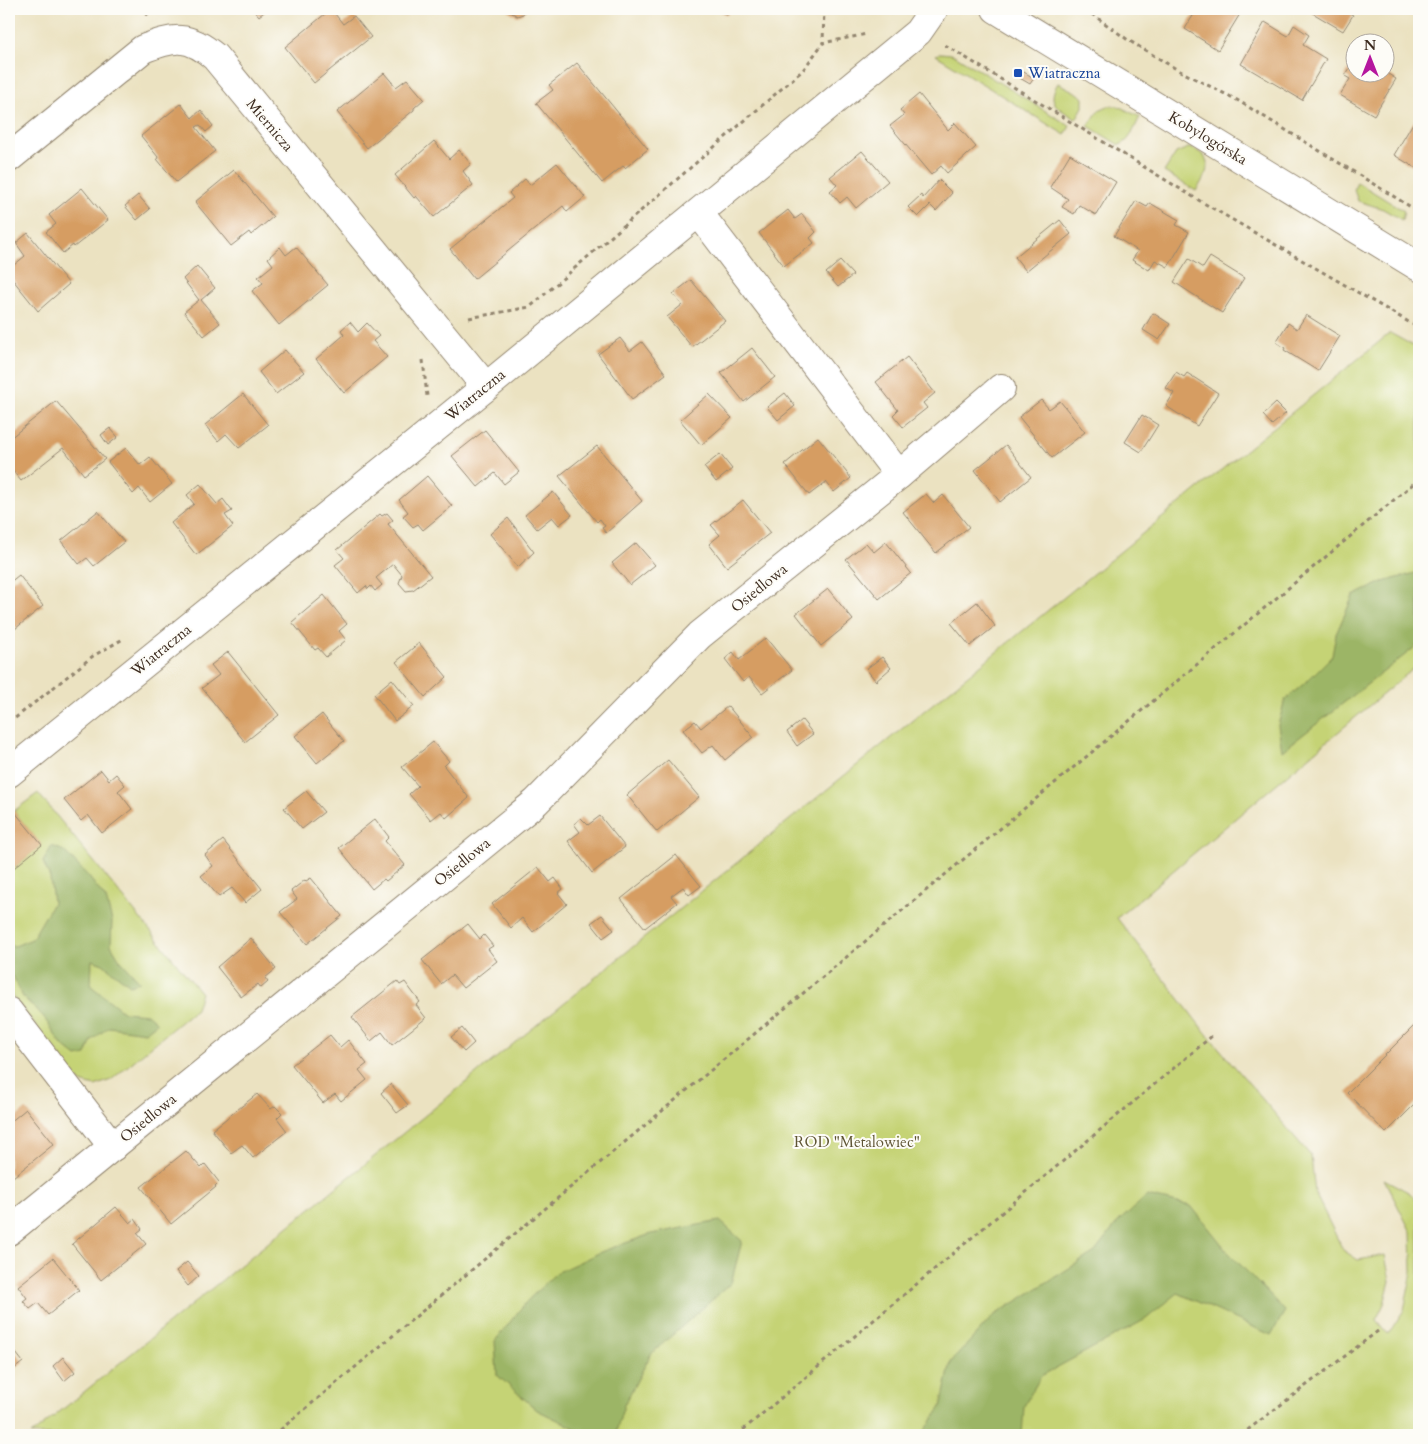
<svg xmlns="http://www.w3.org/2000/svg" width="1428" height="1444" font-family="Cardo,serif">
	<rect width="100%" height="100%" fill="#fdfcf7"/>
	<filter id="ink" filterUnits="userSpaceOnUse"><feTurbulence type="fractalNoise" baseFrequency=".02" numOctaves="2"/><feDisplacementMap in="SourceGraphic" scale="10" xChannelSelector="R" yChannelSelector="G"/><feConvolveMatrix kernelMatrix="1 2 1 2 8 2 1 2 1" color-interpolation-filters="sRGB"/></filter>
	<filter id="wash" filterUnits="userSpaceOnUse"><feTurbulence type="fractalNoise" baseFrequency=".0096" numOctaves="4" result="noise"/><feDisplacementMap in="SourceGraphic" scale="20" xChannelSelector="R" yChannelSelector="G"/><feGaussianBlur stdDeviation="1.12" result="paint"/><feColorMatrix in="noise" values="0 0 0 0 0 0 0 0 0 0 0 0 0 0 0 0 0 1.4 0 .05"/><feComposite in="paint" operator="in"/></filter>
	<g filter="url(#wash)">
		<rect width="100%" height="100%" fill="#ebe2c1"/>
		<g fill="#c5d375" stroke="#807e4a">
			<path d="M940 53 951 54 956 56 1070 126 1065 135 936 55Z"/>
			<path d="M1058 83 1079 94 1083 98V107L1076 119C1060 109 1045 104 1058 83Z"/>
			<path d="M1108 106H1118L1140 117C1135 126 1130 143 1119 145L1088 126 1099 110Z"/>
			<path d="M1188 148C1193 148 1195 150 1199 152 1216 163 1203 179 1196 191L1164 172 1176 153Z"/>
			<path d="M1357 182 1404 211 1402 220 1383 209 1358 201 1354 190Z"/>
			<path d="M1390 333 1419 349V664L1117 918 1201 1027 1311 1156 1315 1193 1343 1250 1358 1260 1385 1255 1390 1281 1384 1304 1376 1320 1388 1334 1404 1310 1412 1272 1411 1232 1384 1179 1410 1193 1419 1204V1435H31Z"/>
			<path d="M38 793 201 993 196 1009 111 1080 95 1086 80 1082 9 992V872L41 845 14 811Z"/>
		</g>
		<g fill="#9cb566" stroke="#6c7042">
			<path d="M1419 572V644L1282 751 1278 725 1285 700 1308 680 1332 656 1336 634 1353 596 1383 582Z"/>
			<path d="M52 846 64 851 88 876 106 899 112 921 111 945 120 960 140 982 130 985 103 964 92 960 91 986 124 1012 147 1014 157 1023 145 1032 109 1027 92 1040 86 1055 77 1057 61 1044 43 1016 23 997 14 978 9 973V945L15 946 32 939 53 903 50 878 43 862Z"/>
			<path d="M1147 1196 1191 1206 1228 1252 1285 1311 1271 1335 1178 1293 1146 1319 1041 1376 1024 1406 1022 1435H922L941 1407 951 1362 993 1316 1095 1252 1119 1221Z"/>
			<path d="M720 1221 742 1241 731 1283 651 1354 624 1405 615 1435H589L537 1410 497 1375 495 1341 526 1302 556 1273 603 1251 651 1234Z"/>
		</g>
		<g id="blocks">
			<g fill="#d69d62">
				<path d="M253 9H268L259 16Z"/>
				<path d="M331 9 343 24 354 16 371 37 314 83 285 47Z"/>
				<path d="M506 9H526L523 14 517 16Z"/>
				<path d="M716 9H731L727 15Z"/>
				<path d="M1197 9H1243L1218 50 1185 29Z"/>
				<path d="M1312 9H1342L1353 15 1343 31 1311 12Z"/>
				<path d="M1265 22 1288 36 1294 25 1309 35 1303 45 1326 59 1302 100 1241 64Z"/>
				<path d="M1356 58V72H1385L1396 79 1374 115 1340 95 1350 79 1345 76Z"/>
				<path d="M577 63 648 149 625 168 623 166 602 183 536 103 553 90 549 85Z"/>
				<path d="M1022 71 1034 78 1030 84 1018 77Z"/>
				<path d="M384 73 396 87 407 79 424 99 414 108V110L367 148 337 112Z"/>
				<path d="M919 94 948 130 955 123 976 147 947 173 941 166 931 175 890 126 904 115 900 110Z"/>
				<path d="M181 104 192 118 201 110 213 126 206 132 200 125 196 127 215 151 176 182 157 159 158 157 141 136Z"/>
				<path d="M1419 113V170L1394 155Z"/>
				<path d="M434 141 449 159 459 150 471 164 463 171 473 185 434 217 416 196 414 198 395 175Z"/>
				<path d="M862 151 888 181 856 208 847 197 840 203 830 191 837 185 830 177Z"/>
				<path d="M1070 154 1116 182 1096 215 1079 205 1074 214 1062 207 1068 199 1050 187Z"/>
				<path d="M557 163 585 197 567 212 563 206 474 279 450 249 513 198 509 193 525 179 530 185Z"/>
				<path d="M234 170 273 217 251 235 249 232 231 246 195 202Z"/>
				<path d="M939 180 952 193 936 211 930 205 918 217 908 207 921 195 923 198Z"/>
				<path d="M82 188 108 220 74 247 73 245 63 253 46 232 56 224 49 215Z"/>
				<path d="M138 195 150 209 137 220 125 206Z"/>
				<path d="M1136 201 1147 207 1150 203 1179 220 1176 225 1189 232 1168 267 1155 260 1149 270 1132 260 1138 251 1114 236Z"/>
				<path d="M788 210 795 219 802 214 816 232 810 238 814 243 784 266 759 233Z"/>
				<path d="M1060 220 1071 234 1026 271 1015 257Z"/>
				<path d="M28 233 69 284 38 311 9 275V269L25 256 16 243Z"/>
				<path d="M280 247 286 255 296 247 328 285 279 325 252 291 263 283 258 277 273 265 268 258Z"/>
				<path d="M1210 257 1244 278 1222 313 1174 282 1189 259 1203 268Z"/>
				<path d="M840 261 853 275 838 287 826 273Z"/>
				<path d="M197 266 215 288 201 300 220 323 204 336 184 312 199 300 183 279Z"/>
				<path d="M691 280 725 321 692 347 667 317 682 305 673 294Z"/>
				<path d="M1153 313 1170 324 1159 340 1143 330Z"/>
				<path d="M1306 315 1340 336 1318 371 1284 350 1285 348 1276 342 1288 323 1297 329Z"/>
				<path d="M350 322 358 332 367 323 379 336 373 341 387 357 344 393 316 359 344 335 341 330Z"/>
				<path d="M620 338 630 351 642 342 666 374 632 399 598 354Z"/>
				<path d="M752 348 775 377 744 402 721 373Z"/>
				<path d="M285 350 304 372 276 394 259 372Z"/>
				<path d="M907 357 935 393 923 403 927 408 903 427 893 415 898 410 876 382Z"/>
				<path d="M1176 372 1184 377 1187 373 1218 393 1197 426 1166 406 1174 393 1166 388Z"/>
				<path d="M785 393 795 406 778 420 767 407Z"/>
				<path d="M243 394 268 425 239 448 226 434 218 441 205 425Z"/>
				<path d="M709 394 732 418 701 445 680 420Z"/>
				<path d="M1041 400 1049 409 1060 401 1085 432 1052 458 1019 417Z"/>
				<path d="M56 401 105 459 84 475 63 448 21 481 9 466V439Z"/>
				<path d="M1276 403 1286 413 1272 425 1263 415Z"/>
				<path d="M1142 415 1158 425 1141 452 1125 442Z"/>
				<path d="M110 428 118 437 108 445 101 435Z"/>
				<path d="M485 430 519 472 504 484 495 473 478 487 452 456Z"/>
				<path d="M818 437 851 478 834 492 826 482 809 495 785 464Z"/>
				<path d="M1006 445 1031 477 1000 502 975 470Z"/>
				<path d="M597 446 642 501 606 533 602 528 605 526 600 519 597 522 559 476Z"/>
				<path d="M126 448 140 465 150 457 172 484 150 502 139 488 133 494 108 462Z"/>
				<path d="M720 454 732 469 716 482 704 467Z"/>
				<path d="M427 476 452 506 423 530 418 524 413 527 403 516 408 512 399 500Z"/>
				<path d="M200 484 217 504 223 499 232 511 225 515 233 526 196 555 171 523 194 504 187 495Z"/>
				<path d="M553 492 572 515 559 525 552 517 537 529 525 515Z"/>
				<path d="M926 494 934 503 943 495 969 527 936 553 903 512Z"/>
				<path d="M743 500 770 533 727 567 709 544 720 535 711 525Z"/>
				<path d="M98 511 124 542 94 566 87 558 79 564 61 541Z"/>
				<path d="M387 513 393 520 388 524 431 576 413 590 406 591 399 583 402 575 393 564 376 578 382 585 375 591 371 586 368 589 366 586 358 593 335 565 344 558 337 550 380 514 382 516Z"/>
				<path d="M508 518 534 552 518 567 490 534Z"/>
				<path d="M886 542 911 573 879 599 846 559 866 543 874 552Z"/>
				<path d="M636 543 655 565 630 585 612 563Z"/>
				<path d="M19 575 43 606 15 629 9 621V583Z"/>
				<path d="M828 589 853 620 821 646 796 614Z"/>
				<path d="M324 595 347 624 339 631 346 640 326 657 318 648 315 650 292 622Z"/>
				<path d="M977 602 995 626 970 646 951 623Z"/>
				<path d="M766 638 792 670 762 693 749 677 743 682 725 659 733 652 739 660Z"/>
				<path d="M419 643 447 677 425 697 396 662Z"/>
				<path d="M228 652 279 715 245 742 202 688 219 675 211 665Z"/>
				<path d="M882 657 891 668 876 681 866 669Z"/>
				<path d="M392 679 414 706 395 721 374 694Z"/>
				<path d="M728 706 753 737 725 760 713 745 702 753 683 730 695 721 701 728Z"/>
				<path d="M322 714 344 741 317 763 295 736Z"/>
				<path d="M802 720 813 734 797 746 787 732Z"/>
				<path d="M433 742 449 761 444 766 469 798 446 818 441 812 431 820 409 794 418 786 402 767Z"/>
				<path d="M668 760 699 797 657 832 627 795Z"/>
				<path d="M101 770 109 780 116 774 125 785 118 791 132 809 102 833 88 815 81 821 64 800Z"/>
				<path d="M306 791 324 812 302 829 284 808Z"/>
				<path d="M14 811 42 845 9 872V815Z"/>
				<path d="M600 816 625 847 592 873 568 841 580 832 574 824 581 818 588 825Z"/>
				<path d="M375 819 389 837 385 841 405 865 386 881 384 879 372 889 339 848Z"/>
				<path d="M223 840 262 889 245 903 232 888 219 897 201 876 213 866 205 855Z"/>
				<path d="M676 855 701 886 689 895 683 887 671 896 677 903 645 928 621 899Z"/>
				<path d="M538 867 550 882 555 878 563 889 558 893 567 904 533 932 522 918 511 928 492 904Z"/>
				<path d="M311 878 342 916 307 944 280 912 297 899 291 891 305 880 306 881Z"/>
				<path d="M602 915 614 930 603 938 591 923Z"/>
				<path d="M468 924 480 939 484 935 493 946 488 949 497 961 463 988 452 975 441 984 422 960Z"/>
				<path d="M251 938 276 969 265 978 268 982 261 988 258 984 241 997 217 967Z"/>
				<path d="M397 981 400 985 405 982 420 1002 416 1005 426 1018 392 1045 382 1032 371 1041 352 1017Z"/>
				<path d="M1419 1021V1100L1386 1133 1347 1093Z"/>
				<path d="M462 1028 474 1043 464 1052 451 1037Z"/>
				<path d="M330 1035 340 1047 348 1040 367 1064 359 1070 367 1080 341 1101 335 1094 323 1103 292 1065Z"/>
				<path d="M391 1084 408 1105 397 1113 381 1093Z"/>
				<path d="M257 1094 271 1109 275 1106 282 1113 277 1118 287 1131 253 1158 242 1145 231 1153 212 1130Z"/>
				<path d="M26 1109 54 1144 13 1177 9 1172V1123Z"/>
				<path d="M186 1151 201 1168 205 1164 219 1182 215 1186 216 1187 171 1224 141 1187Z"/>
				<path d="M116 1207 130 1223 135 1219 142 1229 137 1233 146 1244 101 1280 72 1244Z"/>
				<path d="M53 1258 79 1290 48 1315 38 1303 30 1309 23 1301 27 1298 18 1286Z"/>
				<path d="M187 1262 199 1276 188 1286 176 1271Z"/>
				<path d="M9 1344 23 1362 9 1373Z"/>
				<path d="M63 1357 75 1372 64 1381 53 1366Z"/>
			</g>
		</g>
	</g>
	<g filter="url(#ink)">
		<use href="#blocks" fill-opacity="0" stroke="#938670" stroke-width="1"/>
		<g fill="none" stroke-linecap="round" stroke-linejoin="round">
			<g stroke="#938670" stroke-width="30">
				<g id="street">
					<path d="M9 158 143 49C174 37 188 34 215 57L486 387"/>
					<path d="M699 213 899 475"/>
					<path d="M9 1012 113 1147"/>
					<path d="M9 1231 536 802 700 635 899 475 1001 388"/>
				</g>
			</g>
			<g stroke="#938670" stroke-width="30">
				<g id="secondary">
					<path d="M996 9 1419 267"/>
					<path d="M9 773 486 387 918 32 934 9"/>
				</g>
			</g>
			<g stroke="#938670" stroke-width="3" stroke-dasharray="4 4" stroke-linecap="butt">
				<path d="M201 9 206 15"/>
				<path d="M824 9 823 43 867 34"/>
				<path d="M885 9 892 14"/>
				<path d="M1085 9 1128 40 1178 70 1237 100 1419 212"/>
				<path d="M146 15 153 9"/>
				<path d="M945 45 1195 198 1419 328"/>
				<path d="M469 318 530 307 803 70 823 43"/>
				<path d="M423 360 427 396"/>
				<path d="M9 723 93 656 123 639"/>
				<path d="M274 1435 1419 479"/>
				<path d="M737 1435 1212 1036"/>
				<path d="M1241 1435 1378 1331"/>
			</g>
			<use href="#street" stroke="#fff" stroke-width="28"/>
			<use href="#secondary" stroke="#fff" stroke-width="28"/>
		</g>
	</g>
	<rect fill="#1a4fb4" stroke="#fdfcf7" stroke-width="2" x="1013" y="68" width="10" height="10" rx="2.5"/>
	<g text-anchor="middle" stroke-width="4" stroke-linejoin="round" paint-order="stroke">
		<g font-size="15" fill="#164399" stroke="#fdfcf7" text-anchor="start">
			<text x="1028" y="78">Wiatraczna</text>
		</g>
		<g font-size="15" fill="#3b2a1e" stroke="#fdfcf7">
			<text transform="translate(270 125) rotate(50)" y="5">Miernicza</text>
			<text transform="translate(1208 138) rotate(31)" y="5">Kobylogórska</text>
			<text transform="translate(475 395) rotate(-39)" y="5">Wiatraczna</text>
			<text transform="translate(759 588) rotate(-39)" y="5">Osiedlowa</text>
			<text transform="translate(161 650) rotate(-39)" y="5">Wiatraczna</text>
			<text transform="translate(462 862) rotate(-39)" y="5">Osiedlowa</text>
			<text transform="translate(148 1118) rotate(-39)" y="5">Osiedlowa</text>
		</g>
		<g font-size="15" fill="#5e5434" stroke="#fdfcf7">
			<text x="857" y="1147">ROD "Metalowiec"</text>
		</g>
	</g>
	<rect width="1428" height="1444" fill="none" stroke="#fdfcf7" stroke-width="30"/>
	<g transform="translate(1370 58)"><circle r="24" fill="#fdfcf7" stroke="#afa8a0"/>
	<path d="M0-4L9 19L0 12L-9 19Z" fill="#b5179e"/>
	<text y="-8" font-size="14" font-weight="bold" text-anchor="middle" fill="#3b2a1e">N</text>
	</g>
</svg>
